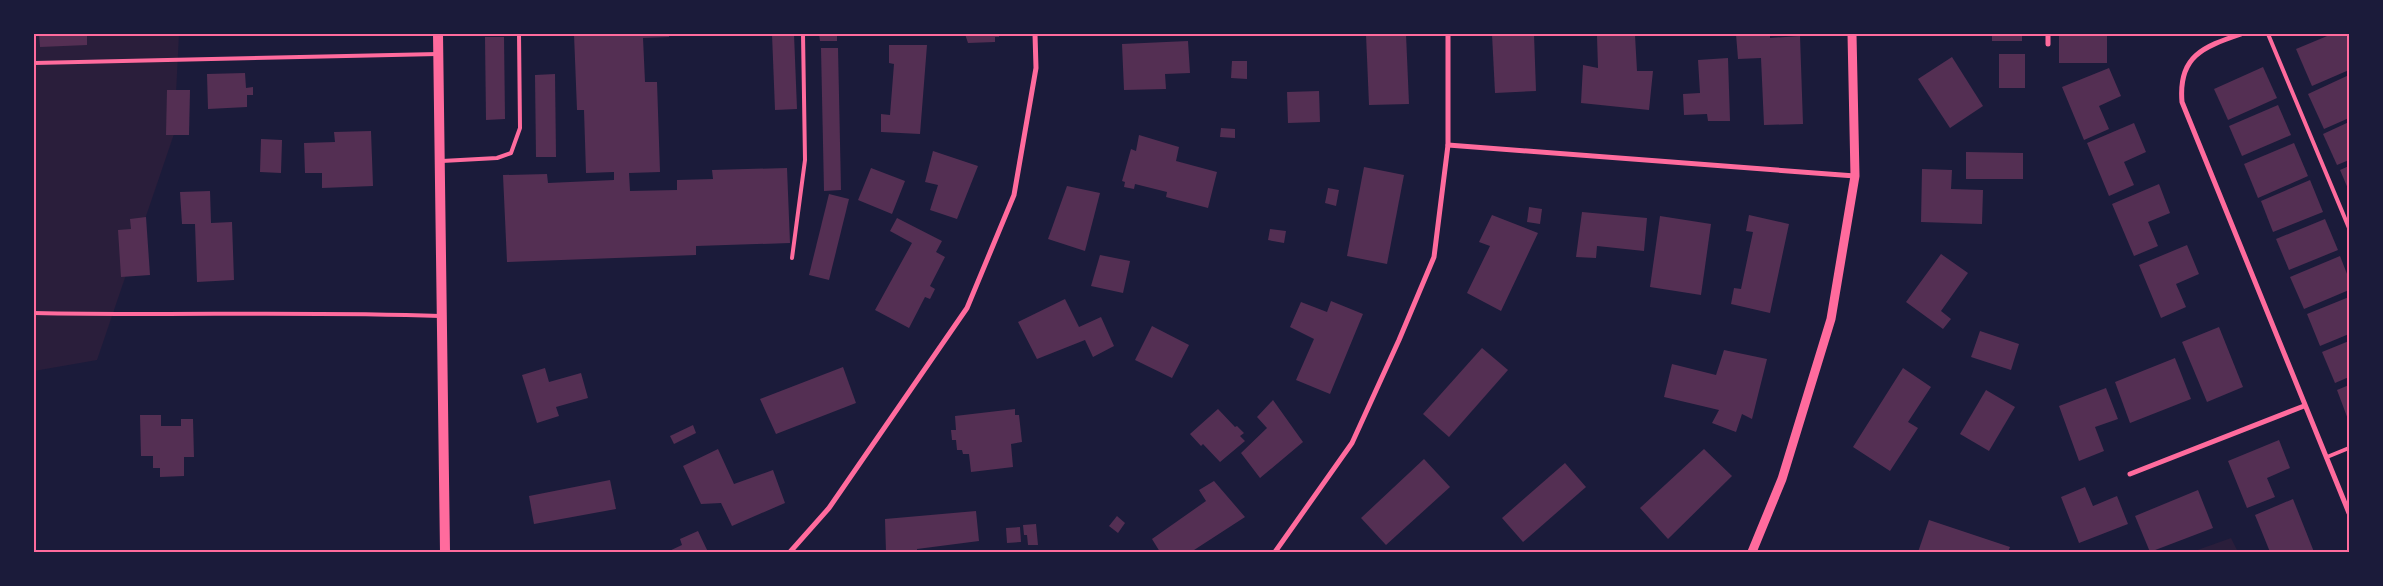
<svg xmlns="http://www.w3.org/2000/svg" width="2383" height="586" font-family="Rubik,sans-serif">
	<rect width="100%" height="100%" fill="#1b1b3a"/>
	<g fill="#2a1e3b">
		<path d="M34 34H179L174 134 97 360 34 371Z"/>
		<path d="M2231 538 2238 552H2192Z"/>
	</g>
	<g fill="#542f53">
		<path d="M39 34H87V45L40 47Z"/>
		<path d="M574 34H669V37L643 38 645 82H657L660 172 629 173 630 191 677 190V180L713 179 712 170 787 168 790 243 696 246V255L507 262 503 175 547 174 548 183 614 180V172L586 173 584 110H577Z"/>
		<path d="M772 34H794L797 109 775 110Z"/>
		<path d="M819 34H837V41H820Z"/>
		<path d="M965 34H999V37H995V42L968 43Z"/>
		<path d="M1366 34H1406L1409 104 1369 105Z"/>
		<path d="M1492 34H1534L1536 91 1495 93Z"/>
		<path d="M1736 34H1770V38L1800 36 1803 124 1764 125 1761 58 1738 59Z"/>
		<rect x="1992" y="34" width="30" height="7"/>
		<rect x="2059" y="34" width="48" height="29"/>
		<path d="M2332 34H2346L2349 42V70L2312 86 2296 49Z"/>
		<path d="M1635 35 1637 71H1653L1649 110 1581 103 1583 65 1598 68 1597 36Z"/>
		<path d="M485 37H504L505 119 486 120Z"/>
		<path d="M1188 41 1190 73 1165 74 1166 89 1124 90 1122 44Z"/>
		<path d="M889 45H927L920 134 881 132V114L890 115 894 64 889 63Z"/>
		<path d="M821 48H838L841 190 824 191Z"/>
		<rect x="1999" y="54" width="26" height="34"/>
		<path d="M1952 57 1983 106 1950 128 1918 79Z"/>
		<path d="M1728 58 1730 121H1708L1707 114 1684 115 1683 94 1700 93 1698 60Z"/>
		<path d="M1232 61H1247V79L1231 78Z"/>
		<path d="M2263 67 2277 98 2228 120 2214 89Z"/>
		<path d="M2109 68 2121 96 2099 106 2109 129 2084 140 2062 87Z"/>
		<path d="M245 73 246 88 253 87V95H247V107L208 109 207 74Z"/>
		<path d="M555 74 556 157H536L535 75Z"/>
		<path d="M2349 75V118L2324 129 2308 94Z"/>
		<path d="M167 90H190L189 135H166Z"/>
		<path d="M1319 91 1320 122 1288 123 1287 92Z"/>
		<path d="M2278 105 2291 135 2242 156 2229 126Z"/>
		<path d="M2349 122V160L2337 165 2323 134Z"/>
		<path d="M2134 123 2146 152 2124 162 2134 185 2109 196 2087 143Z"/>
		<path d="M1221 128 1235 129V138L1220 137Z"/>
		<path d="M371 131 373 186 322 188V173H305L304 143 335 142 334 132Z"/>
		<path d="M1139 135 1179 147 1176 161 1217 172 1208 208 1166 197 1167 192 1135 184 1134 189 1124 187 1125 182 1122 181 1131 149 1136 151Z"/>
		<path d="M261 139 282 140 281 173 260 172Z"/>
		<path d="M2294 143 2308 176 2258 198 2244 164Z"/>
		<path d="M933 151 978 166 957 219 930 210 938 185 925 182Z"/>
		<path d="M1966 152 2023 153V179H1966Z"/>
		<path d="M2349 166V191L2340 170Z"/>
		<path d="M1364 167 1404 175 1387 264 1347 256Z"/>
		<path d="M871 168 905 181 892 214 858 200Z"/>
		<path d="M1922 169 1952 170 1951 189 1983 190 1982 224 1921 222Z"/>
		<path d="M2310 180 2323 212 2273 232 2261 201Z"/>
		<path d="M2159 184 2170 213 2148 222 2158 246 2134 256 2112 204Z"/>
		<path d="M1067 186 1100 193 1085 251 1048 239Z"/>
		<path d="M1328 188 1339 190 1336 206 1325 203Z"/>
		<path d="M210 191 211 223 232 222 234 280 197 282 195 224H182L180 192Z"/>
		<path d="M829 194 849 199 829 280 809 275Z"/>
		<path d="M1529 207 1542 209 1540 224 1527 222Z"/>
		<path d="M1582 212 1647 218 1644 251 1597 246 1596 258 1576 257Z"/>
		<path d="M1492 215 1538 233 1501 311 1467 293 1490 246 1479 242Z"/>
		<path d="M1749 215 1789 224 1770 313 1731 304 1734 288 1741 289 1753 232 1746 231Z"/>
		<path d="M1660 216 1711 224 1701 295 1650 287Z"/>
		<path d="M146 217 150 275 121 277 118 230 131 229 130 219Z"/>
		<path d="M897 218 942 241 936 252 945 257 930 286 935 289 930 299 925 297 909 328 875 310 912 243 890 231Z"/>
		<path d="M2325 219 2338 250 2289 270 2276 239Z"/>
		<path d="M1270 229 1286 231 1284 243 1268 240Z"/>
		<path d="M2187 245 2199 274 2176 284 2186 307 2161 318 2139 265Z"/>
		<path d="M1941 254 1968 273 1941 311 1951 319 1943 329 1906 302Z"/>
		<path d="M1100 255 1130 261 1123 293 1091 286Z"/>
		<path d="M2340 256 2349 279V290L2304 309 2290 277Z"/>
		<path d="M2349 297V334L2320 346 2307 314Z"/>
		<path d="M1065 299 1079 327 1101 317 1114 346 1093 357 1085 340 1037 359 1018 322Z"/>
		<path d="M1331 301 1363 314 1330 394 1296 380 1314 339 1290 327 1301 302 1327 312Z"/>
		<path d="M1152 326 1189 345 1172 378 1135 360Z"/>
		<path d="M2219 327 2243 387 2207 402 2182 342Z"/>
		<path d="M1980 331 2019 344 2011 370 1971 357Z"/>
		<path d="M2349 341V377L2335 383 2322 352Z"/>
		<path d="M1482 348 1508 370 1449 437 1423 414Z"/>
		<path d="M1724 350 1767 359 1752 419 1742 414 1736 432 1712 423 1719 410 1664 397 1672 364 1716 375Z"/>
		<path d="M2175 358 2191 399 2130 423 2115 382Z"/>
		<path d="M843 367 856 403 776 434 760 399Z"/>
		<path d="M545 368 549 382 581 373 588 398 556 407 559 416 537 423 522 375Z"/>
		<path d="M1903 368 1931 387 1908 422 1918 428 1890 471 1853 447Z"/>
		<path d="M2349 385V422L2337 390Z"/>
		<path d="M2106 388 2118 419 2095 427 2104 451 2079 461 2059 406Z"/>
		<path d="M1986 390 2015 407 1989 451 1960 434Z"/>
		<path d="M1273 400 1303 442 1260 478 1241 453 1267 428 1257 417Z"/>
		<path d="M1015 409V415H1019L1022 442 1011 444 1013 467 971 472 969 454H963L962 450H957L956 440H952L951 430H956L955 416Z"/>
		<path d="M1218 409 1235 427 1237 426 1244 433 1240 436 1245 441 1220 462 1203 444 1201 446 1190 434Z"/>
		<path d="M140 415H161V426H181V419H193L194 457H184V476L160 477V468H153V456H141Z"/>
		<path d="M693 425 696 433 674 444 670 436Z"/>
		<path d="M2279 440 2290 468 2267 478 2275 497 2247 508 2228 461Z"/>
		<path d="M718 449 734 484 773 470 785 503 732 526 721 503 701 504 683 466Z"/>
		<path d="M1704 449 1732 476 1668 539 1640 508Z"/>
		<path d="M1424 459 1450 487 1386 545 1361 518Z"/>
		<path d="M1565 463 1586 487 1523 542 1502 518Z"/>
		<path d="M610 480 616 509 534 524 529 496Z"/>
		<path d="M1214 481 1245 517 1191 552H1160L1152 539 1206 501 1199 490Z"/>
		<path d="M2085 487 2093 506 2117 496 2128 524 2079 543 2061 497Z"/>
		<path d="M2198 490 2213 528 2150 552 2135 516Z"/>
		<path d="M2293 499 2314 552H2270L2255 515Z"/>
		<path d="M976 511 979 541 917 549V552H886L885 519Z"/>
		<path d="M1117 516 1125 523 1118 533 1109 526Z"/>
		<path d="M1929 520 2010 547 2008 552H1918Z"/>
		<path d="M1036 524 1038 545H1028L1027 535H1024L1023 525Z"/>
		<path d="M1020 527 1021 542 1007 543 1006 528Z"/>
		<path d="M698 531 708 552H667L682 545 680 539Z"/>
	</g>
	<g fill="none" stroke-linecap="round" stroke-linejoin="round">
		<g stroke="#ff6b9d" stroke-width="4">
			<path d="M2268 34 2349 228"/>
			<path d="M34 63 438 54"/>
			<path d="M442 161 497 158 511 153 520 128 519 34"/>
			<path d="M792 258 805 160 803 34"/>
			<path d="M34 313C169 316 304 311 440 316"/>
			<path d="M2327 457 2349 448"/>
		</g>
		<g stroke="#ff6b9d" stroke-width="5">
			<path d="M2048 34V44"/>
			<path d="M2241 34C2203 47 2178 56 2182 102L2349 513"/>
			<path d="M1448 145 1855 176"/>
			<path d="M2130 474 2304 406"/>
			<path d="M790 552 829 508 967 308 1014 195 1036 68 1035 34"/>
			<path d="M1275 552 1352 443 1399 340 1434 257 1448 145V34"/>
		</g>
		<path stroke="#ff6b9d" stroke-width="9" d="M1752 552 1782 479 1831 319 1855 176 1852 34"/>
		<path stroke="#ff6b9d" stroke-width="10" d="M438 34 445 552"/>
	</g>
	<rect width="2383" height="586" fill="none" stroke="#1b1b3a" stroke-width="70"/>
	<rect x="35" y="35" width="2313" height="516" fill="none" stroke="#ff6b9d" stroke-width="2"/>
</svg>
